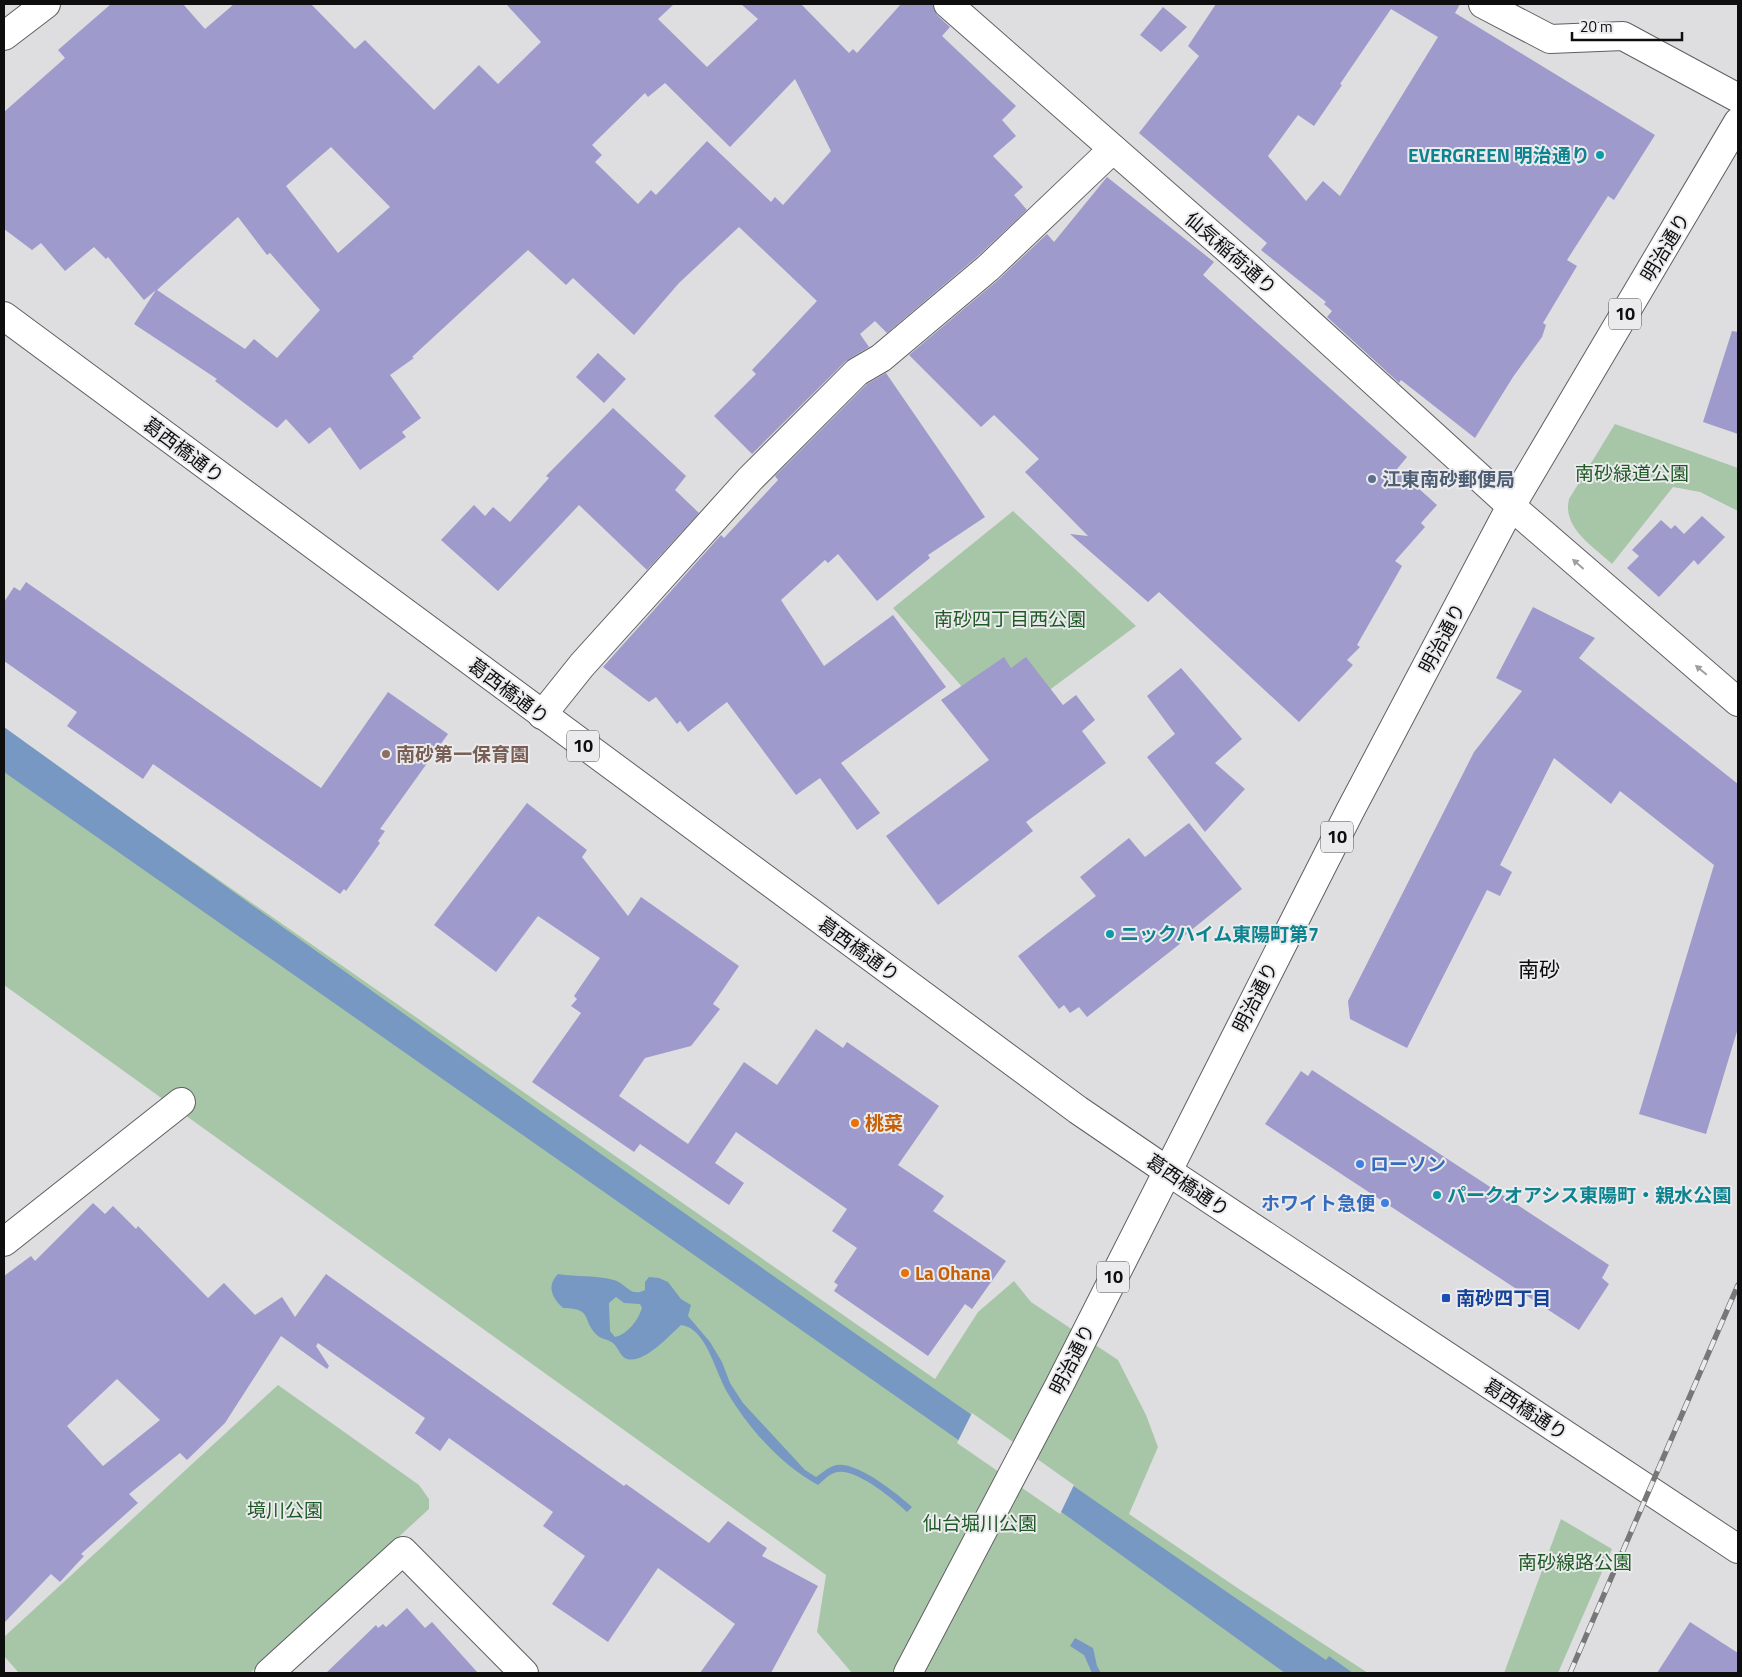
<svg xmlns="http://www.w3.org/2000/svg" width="1742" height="1677" font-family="'Titillium Web','Noto Sans JP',sans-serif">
	<rect width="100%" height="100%" fill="#dedee0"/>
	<g fill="#a7c6a8">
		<path d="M1615 424 1738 468V511L1700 492 1673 487 1612 564C1593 546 1562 528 1569 499Z"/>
		<path d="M1013 511 1136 626 998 728 893 608Z"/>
		<path d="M4 730 935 1379 978 1312 1014 1281 1031 1302 1118 1360 1146 1415 1158 1447 1129 1514 1236 1587 1368 1673H852L817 1632 826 1575 4 985Z"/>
		<path d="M278 1385 419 1485 429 1499V1509L250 1673H19L4 1656V1637Z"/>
		<path d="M1561 1519 1612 1549 1558 1673H1504Z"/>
	</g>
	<g fill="#7798c2" fill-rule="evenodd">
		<path d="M4 727C442 1042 880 1355 1326 1660L1329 1656 1353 1673H1285L1067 1516 4 772Z"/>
		<path d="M558 1274C576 1277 597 1275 614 1280 626 1283 630 1298 645 1290V1282L649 1277 659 1278 668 1282 681 1299 691 1305 688 1316 710 1342 722 1362 730 1383 743 1403 805 1470 816 1477C821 1474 827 1468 833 1466 854 1458 897 1494 912 1507L907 1512C894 1500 853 1465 834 1473 828 1475 823 1481 818 1485 781 1465 749 1429 727 1392 716 1374 706 1327 681 1325 670 1335 644 1364 627 1359 621 1357 619 1350 615 1345 610 1339 603 1340 598 1336 580 1320 595 1309 563 1308 552 1298 546 1286 558 1274ZM616 1297 624 1303 640 1304 642 1308C638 1320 628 1334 615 1337L610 1331 609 1303Z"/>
		<path d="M1075 1638 1093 1648 1097 1666 1101 1673H1092L1084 1655 1070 1646Z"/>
	</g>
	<path fill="#dedee0" d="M972 1413 1074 1485 1060 1514 957 1443Z"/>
	<g fill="#9e9acb" fill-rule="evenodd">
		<path d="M111 4H183L205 29 234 4H311L355 49 365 40 434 110 479 65 498 84 541 42 506 4H674L658 19 707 67 758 19 741 4H801L849 53 853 49 857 53 901 4H933L937 15 950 27 942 36 1016 106 1002 120 1016 136 993 156 1023 187 1014 195 1027 210 978 256 887 333 875 321 860 334 869 347 846 361 752 454 714 416 756 374 752 370 817 301 739 227 679 283 634 335 573 278 566 285 528 250 412 357 414 358 390 375 421 418 402 432 406 437 360 470 330 427 309 444 286 419 277 428 215 381 217 379 134 324 156 290 144 300 108 257 106 259 94 247 65 271 41 243 32 250 4 229V112L65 58 58 50ZM795 79 831 151 783 205 775 197 771 202 707 141 656 195 651 190 638 204 595 162 602 155 592 145 645 93 648 97 665 83 730 147ZM331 147 390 207 338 253 286 186ZM238 217 267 255 270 253 320 310 277 358 254 339 245 349 157 290Z"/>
		<path d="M1216 4H1460L1455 13 1655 135 1614 200 1608 196 1567 260 1577 266 1543 323 1546 325 1542 337 1513 377 1475 438 1401 380 1399 383 1397 381 1327 317 1332 311 1324 304 1326 302 1261 250 1267 243 1139 133 1199 56 1188 46ZM1391 9 1438 37 1340 196 1323 181 1306 201 1268 156 1298 115 1314 126 1342 85 1340 84Z"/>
		<path d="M1163 7 1187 27 1161 52 1140 35Z"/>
		<path d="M1107 177 1214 262 1203 275 1407 457 1397 469 1437 505 1421 523 1425 527 1395 561 1402 566 1357 645 1360 647 1347 660 1353 665 1299 722 1159 592 1148 602 1070 534 1088 536 1025 472 1039 459 994 415 981 427 909 355 998 280 1047 234 1054 242Z"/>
		<path d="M1732 331 1738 332V434L1703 422Z"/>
		<path d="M598 353 626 379 604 403 576 377Z"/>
		<path d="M886 373 985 517 928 555 930 558 877 601 838 554 828 563 825 560 781 600 824 666 893 615 946 687 841 763 880 813 857 830 820 778 796 795 727 702 688 732 680 721 677 724 656 697 649 702 603 667 721 535 724 538 778 480 775 476 867 384Z"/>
		<path d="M613 408 686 476 675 490 699 513 647 570 579 505 498 591 441 540 474 505 485 516 493 507 510 522 549 478 546 476Z"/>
		<path d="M1702 516 1725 537 1698 565 1694 560 1659 597 1627 568 1639 556 1632 550 1661 520 1671 529 1675 525 1684 534Z"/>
		<path d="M26 582 321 788 388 692 448 734 380 829 385 831 378 841 380 843 346 891 344 889 340 894 153 764 143 779 67 726 77 712 4 661V602L14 587 20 591Z"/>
		<path d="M1533 607 1595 638 1579 658 1738 784V1028L1706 1134 1639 1114 1714 865 1620 791 1611 804 1554 758 1500 865 1512 872 1500 896 1487 890 1407 1048 1350 1019 1348 1001 1474 752 1522 691 1496 678Z"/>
		<path d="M1004 657 1011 668 1026 657 1063 705 1076 695 1095 720 1082 731 1106 763 1026 822 1033 831 938 905 886 836 989 760 941 700Z"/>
		<path d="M1181 668 1242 739 1215 763 1245 789 1205 832 1147 757 1175 734 1147 696Z"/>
		<path d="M527 803 587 850 582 857 628 916 641 897 739 966 713 1004 720 1009 691 1046 645 1058 619 1096 688 1144 744 1062 777 1085 816 1029 843 1048 847 1042 939 1106 898 1165 944 1196 933 1211 1006 1261 972 1309 965 1304 928 1356 834 1291 838 1285 834 1282 857 1248 832 1231 847 1209 736 1132 715 1163 744 1183 729 1205 640 1144 634 1152 532 1082 581 1013 571 1006 577 999 574 996 600 958 538 916 496 972 434 925Z"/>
		<path d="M1189 823 1242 889 1179 940 1181 943 1087 1017 1079 1007 1070 1013 1064 1005 1059 1009 1018 956 1096 896 1080 877 1129 838 1145 857Z"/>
		<path d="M1312 1070 1609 1265 1602 1278 1609 1284 1579 1330 1265 1124 1301 1071 1308 1076Z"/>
		<path d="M93 1203 105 1214 113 1206 136 1229 138 1226 208 1298 224 1283 255 1315 282 1297 295 1317 326 1274 624 1486 626 1484 709 1543 728 1521 767 1548 762 1556 818 1586 771 1673H700L735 1624 658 1568 608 1642 552 1604 585 1556 543 1526 553 1512 449 1438 440 1451 415 1433 425 1418 318 1343 316 1346 329 1366 327 1369 281 1336 225 1423 187 1460 180 1453 129 1494 138 1503 81 1554 84 1556 60 1582 51 1574 4 1623V1276L31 1256 35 1261ZM117 1379 160 1420 103 1466 67 1426Z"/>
		<path d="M407 1608 425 1628 432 1622 478 1673H326L376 1625 378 1628 383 1624 386 1627Z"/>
		<path d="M1690 1622 1738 1653V1673H1657Z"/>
	</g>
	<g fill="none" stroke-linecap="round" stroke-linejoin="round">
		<g stroke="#606063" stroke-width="30">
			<g id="minor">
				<path d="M1483 4 1550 39 1623 36 1738 98"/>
				<path d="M542 715 582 665 750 479 857 372 881 358 988 268 1113 149"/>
				<path d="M4 1242 181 1102"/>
				<path d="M269 1673 403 1551 524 1673"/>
			</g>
		</g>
		<g stroke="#606063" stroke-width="30">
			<g id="tertiary">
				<path d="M948 4 1249 268 1511 506 1738 702"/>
				<path d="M4 36 46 4"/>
			</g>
		</g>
		<g stroke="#606063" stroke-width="30">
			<path id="secondary" d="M1166 1170 1738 1549"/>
		</g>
		<g stroke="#606063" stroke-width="30">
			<g id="primary">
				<path d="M4 316 1078 1110 1166 1170"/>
				<path d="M908 1673 1060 1384 1350 811 1511 506 1738 122"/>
			</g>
		</g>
		<use href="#minor" stroke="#fff" stroke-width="28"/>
		<use href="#tertiary" stroke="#fff" stroke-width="28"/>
		<use href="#secondary" stroke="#fff" stroke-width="28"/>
		<use href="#primary" stroke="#fff" stroke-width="28"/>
		<g stroke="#777778" stroke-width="5.5">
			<path id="rail" d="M1570 1673 1738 1285"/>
		</g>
		<use href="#rail" stroke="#ebebed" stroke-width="4" stroke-dasharray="11" stroke-linecap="butt"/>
	</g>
	<defs><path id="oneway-solid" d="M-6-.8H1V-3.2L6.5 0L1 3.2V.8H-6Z" transform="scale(1.25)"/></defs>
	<g fill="#9f9f9f">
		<use href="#oneway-solid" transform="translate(1578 564) rotate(-139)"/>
		<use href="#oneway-solid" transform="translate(1701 670) rotate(-140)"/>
	</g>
	<g fill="#0f9aa8" stroke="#ebebed" stroke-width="2">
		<circle cx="1600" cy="155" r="5"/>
		<circle cx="1110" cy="934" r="5"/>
		<circle cx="1437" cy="1195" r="5"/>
	</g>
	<circle fill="#5c6f8a" stroke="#ebebed" stroke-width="2" cx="1372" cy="479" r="5"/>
	<circle fill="#8d6e63" stroke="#ebebed" stroke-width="2" cx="386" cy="754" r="5"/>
	<g fill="#e8710a" stroke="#ebebed" stroke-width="2">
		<circle cx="855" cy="1123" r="5"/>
		<circle cx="905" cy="1273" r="5"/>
	</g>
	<g fill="#3f7fe0" stroke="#ebebed" stroke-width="2">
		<circle cx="1360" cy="1164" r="5"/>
		<circle cx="1385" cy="1203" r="5"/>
	</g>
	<rect fill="#1a4fb4" stroke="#ebebed" stroke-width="2" x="1441" y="1293" width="10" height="10" rx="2.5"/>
	<g text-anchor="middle" stroke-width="4" stroke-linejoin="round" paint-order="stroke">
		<g fill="#ebebed" stroke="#505052" stroke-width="1">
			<rect x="1609" y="298.5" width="32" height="31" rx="4"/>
			<rect x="567" y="730.5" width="32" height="31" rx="4"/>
			<rect x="1321" y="821.5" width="32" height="31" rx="4"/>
			<rect x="1097" y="1261.5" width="32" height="31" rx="4"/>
		</g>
		<g font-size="18" font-weight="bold" fill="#0e0e0f">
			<text x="1625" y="320">10</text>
			<text x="583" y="752">10</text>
			<text x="1337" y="843">10</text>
			<text x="1113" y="1283">10</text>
		</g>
		<g font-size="19" font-weight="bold" fill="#0d838f" stroke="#ebebed" text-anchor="start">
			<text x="1590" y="162" text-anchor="end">EVERGREEN 明治通り</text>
			<text x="1120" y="941">ニックハイム東陽町第7</text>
			<text x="1447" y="1202">パークオアシス東陽町・親水公園</text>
		</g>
		<g font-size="19" fill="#0e0e0f" stroke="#ebebed">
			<text transform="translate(1665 247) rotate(-59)" y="7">明治通り</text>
			<text transform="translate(1231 253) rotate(41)" y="7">仙気稲荷通り</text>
			<text transform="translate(184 450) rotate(37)" y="7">葛西橋通り</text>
			<text transform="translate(1442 638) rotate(-62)" y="7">明治通り</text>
			<text transform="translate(509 691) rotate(37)" y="7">葛西橋通り</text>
			<text transform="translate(859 949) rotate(36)" y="7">葛西橋通り</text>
			<text transform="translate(1255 997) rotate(-63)" y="7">明治通り</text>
			<text transform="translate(1188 1185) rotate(34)" y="7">葛西橋通り</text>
			<text transform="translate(1072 1359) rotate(-63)" y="7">明治通り</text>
			<text transform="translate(1526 1409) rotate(33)" y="7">葛西橋通り</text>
		</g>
		<g font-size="19" fill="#1f5925" stroke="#ebebed">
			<text x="1632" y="480">南砂緑道公園</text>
			<text x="1010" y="626">南砂四丁目西公園</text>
			<text x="285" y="1517">境川公園</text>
			<text x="980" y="1530">仙台堀川公園</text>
			<text x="1575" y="1569">南砂線路公園</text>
		</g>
		<g font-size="19" font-weight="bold" fill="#4e5e75" stroke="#ebebed" text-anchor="start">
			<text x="1382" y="486">江東南砂郵便局</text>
		</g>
		<g font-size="19" font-weight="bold" fill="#785e54" stroke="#ebebed" text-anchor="start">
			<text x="396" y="761">南砂第一保育園</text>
		</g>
		<g font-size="19" font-weight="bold" fill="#c56008" stroke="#ebebed" text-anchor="start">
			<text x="865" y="1130">桃菜</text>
			<text x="915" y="1280">La Ohana</text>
		</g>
		<g font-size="19" font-weight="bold" fill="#366cbe" stroke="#ebebed" text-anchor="start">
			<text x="1370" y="1171">ローソン</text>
			<text x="1375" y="1210" text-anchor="end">ホワイト急便</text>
		</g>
		<g font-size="19" font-weight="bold" fill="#164399" stroke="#ebebed" text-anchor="start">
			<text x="1456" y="1305">南砂四丁目</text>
		</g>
		<g font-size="21" fill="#0e0e0f" stroke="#ebebed">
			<text x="1539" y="977">南砂</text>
		</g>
	</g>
	<rect width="1742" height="1677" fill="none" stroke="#0e0e0f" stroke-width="10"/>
	<path d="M1572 32v8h110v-8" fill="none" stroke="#0e0e0f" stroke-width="2.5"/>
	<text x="1580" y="32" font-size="15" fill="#0e0e0f" stroke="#ebebed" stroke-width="4" paint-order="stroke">20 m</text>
</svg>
